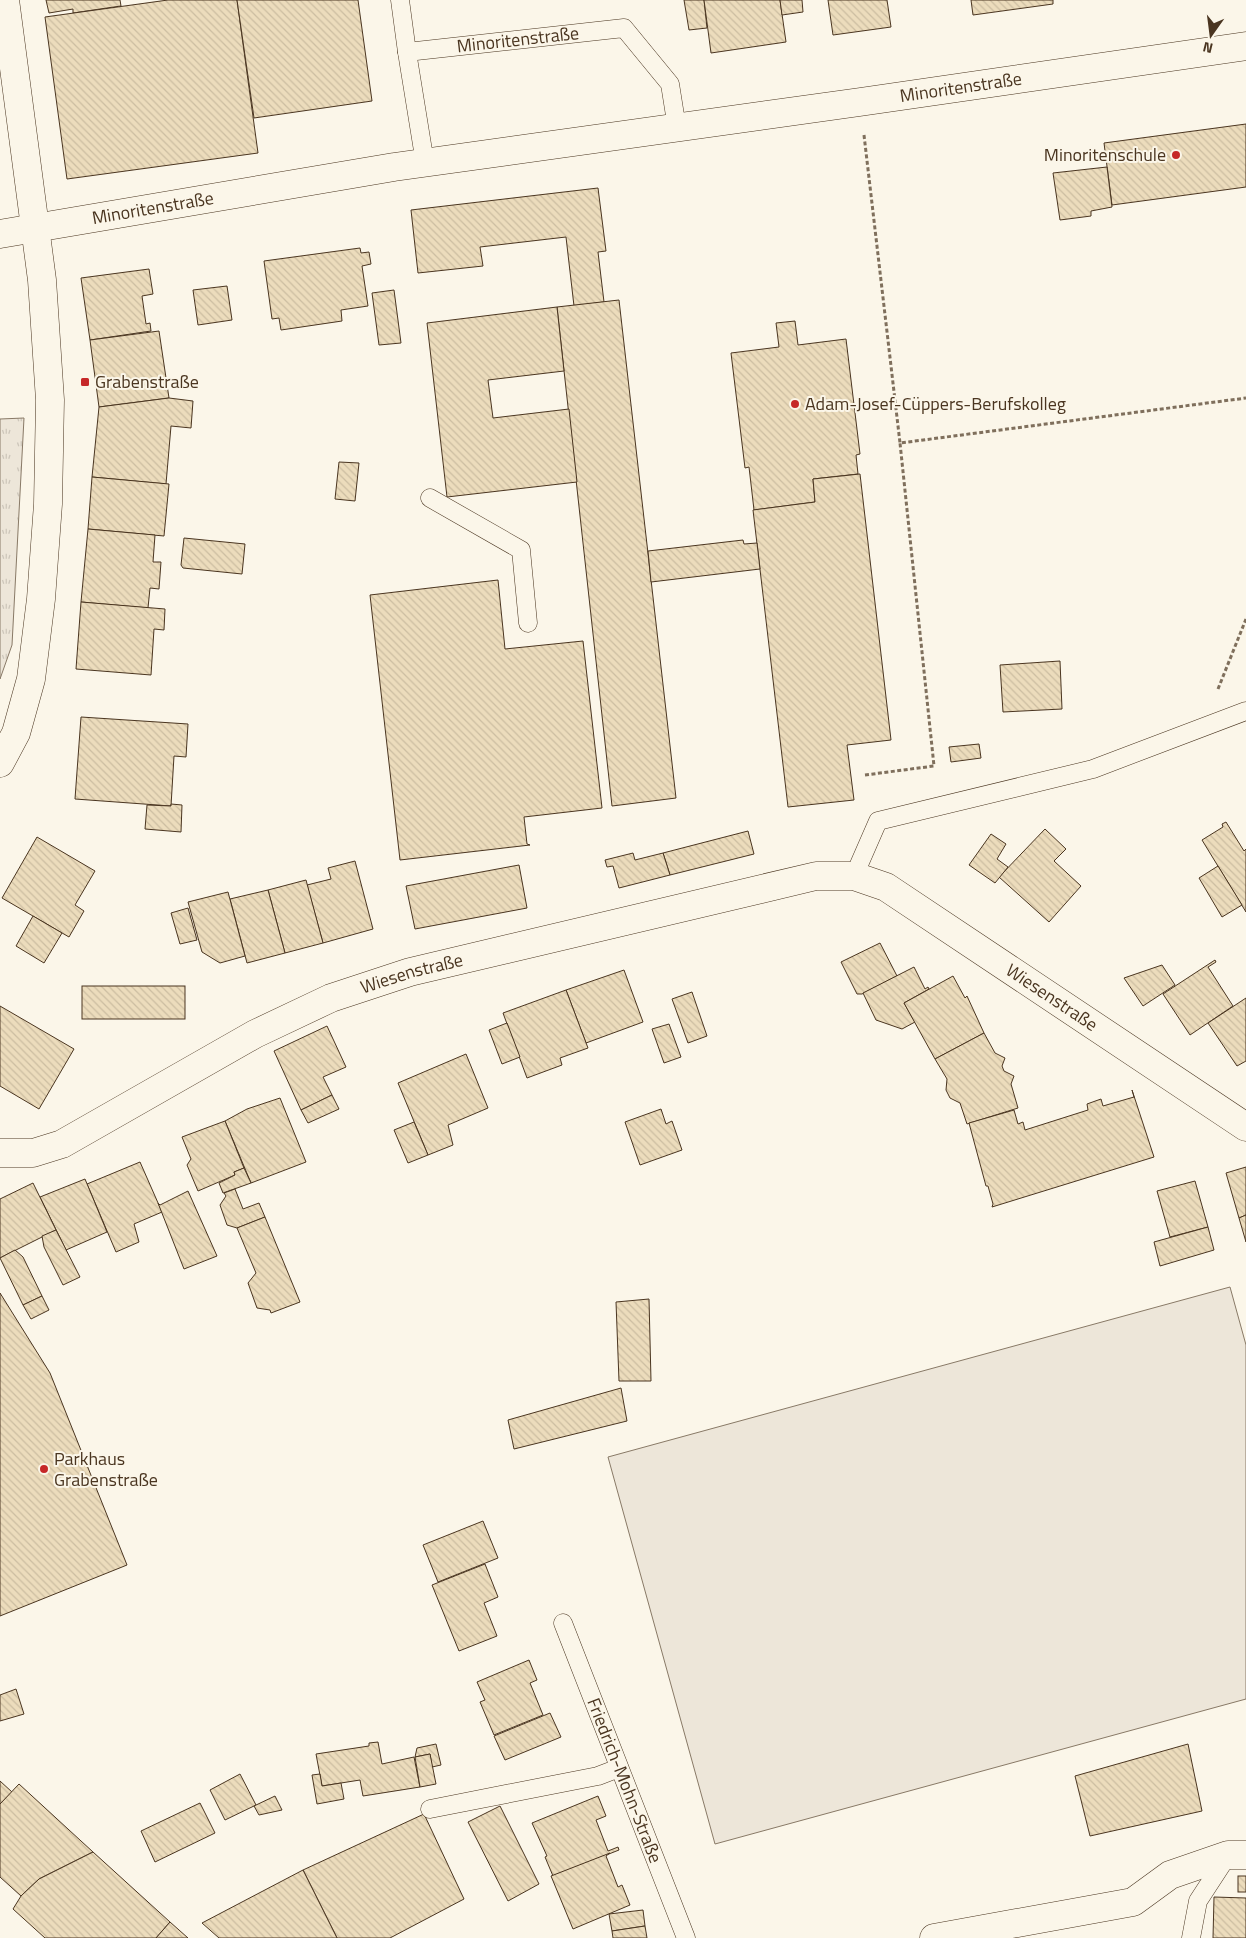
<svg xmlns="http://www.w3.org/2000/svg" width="1246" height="1938" font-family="'Titillium Web',sans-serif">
	<defs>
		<pattern id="park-tufts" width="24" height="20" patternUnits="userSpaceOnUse" patternTransform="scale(1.25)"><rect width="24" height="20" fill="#ede6d9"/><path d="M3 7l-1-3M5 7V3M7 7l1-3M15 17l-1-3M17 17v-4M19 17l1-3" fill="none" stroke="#cdc6ba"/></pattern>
		<pattern id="building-back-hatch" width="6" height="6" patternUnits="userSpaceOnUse" patternTransform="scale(1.25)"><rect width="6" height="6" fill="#ecdcbc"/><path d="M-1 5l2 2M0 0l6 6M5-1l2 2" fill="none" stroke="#ccbda1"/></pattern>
	</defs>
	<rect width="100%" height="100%" fill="#fbf6e9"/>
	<path fill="#ede6d9" stroke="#887966" d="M1230 1287 1246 1345V1699L715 1844 608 1457Z"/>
	<path fill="url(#park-tufts)" stroke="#887966" d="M24 418 12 645 0 679V419Z"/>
	<g fill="url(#building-back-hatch)" stroke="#4a3520">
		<path d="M46 0H120L121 6 73 13V9L49 13Z"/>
		<path d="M168 0H237L258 153 67 179 45 17Z"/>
		<path d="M237 0H358L372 101 254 118Z"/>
		<path d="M684 0H704L707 28 689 30Z"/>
		<path d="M704 0H780L786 42 711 53Z"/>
		<path d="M780 0H802L803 12 782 15Z"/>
		<path d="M828 0H887L891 27 833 35Z"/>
		<path d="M971 0H1053V4L973 15Z"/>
		<path d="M1246 124V187L1112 205 1104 143Z"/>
		<path d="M1107 167 1112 207 1091 211V216L1060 220 1053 173Z"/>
		<path d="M598 188 606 251 598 252 604 302 574 306 566 237 480 247 483 266 418 273 411 210Z"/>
		<path d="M360 248 361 253 369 252 371 264 362 266 368 306 341 310 342 321 281 330 279 318 272 319 264 261Z"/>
		<path d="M149 269 153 294 142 296 146 324 150 323 151 331 90 340 81 278Z"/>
		<path d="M227 286 232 320 198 325 193 290Z"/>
		<path d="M394 290 401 343 379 345 372 293Z"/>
		<path d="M619 300 676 798 612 806 557 307Z"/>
		<path d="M557 307 564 371 488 380 493 418 569 409 577 482 447 497 427 323Z"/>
		<path d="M795 321 798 345 846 339 860 454 856 455 858 474 813 479 815 502 754 510 749 467 745 468 731 353 779 347 776 323Z"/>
		<path d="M159 331 169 398 99 407 90 340Z"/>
		<path d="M169 398 193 401 191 428 171 426 166 484 92 477 99 407Z"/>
		<path d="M339 462 359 463 355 501 335 499Z"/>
		<path d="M860 474 891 740 847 745 854 800 788 807 753 510 815 502 813 479Z"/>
		<path d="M92 477 169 484 164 536 88 529Z"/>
		<path d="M88 529 155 535 153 562H161L159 589 150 588 148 608 81 602Z"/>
		<path d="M184 538 245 544 242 574 183 568 181 565Z"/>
		<path d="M743 540 744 544 757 543 760 569 651 582 648 551Z"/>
		<path d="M498 580 505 649 583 641 602 808 524 817 527 844 530 845 400 860 370 595Z"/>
		<path d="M81 602 165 609 164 630 154 629 151 675 76 669Z"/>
		<path d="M1060 661 1062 709 1003 712 1000 665Z"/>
		<path d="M81 717 188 724 186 757 174 756 171 806 75 799Z"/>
		<path d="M979 744 981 758 951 762 949 747Z"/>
		<path d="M171 804 182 805 181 832 145 829 147 805 171 806Z"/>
		<path d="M1226 822 1244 851 1246 849V912L1202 840 1223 827 1222 824Z"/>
		<path d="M1045 829 1066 849 1054 861 1081 886 1049 922 999 877Z"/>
		<path d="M748 831 754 854 670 875 663 853Z"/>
		<path d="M991 834 1006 844 997 859 1008 867 995 883 969 865Z"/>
		<path d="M37 837 95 871 75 905 84 911 69 937 2 898Z"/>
		<path d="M633 853 635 860 663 853 670 875 619 888 613 866 607 867 605 860Z"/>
		<path d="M355 861 373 929 323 943 307 885 331 879 328 868Z"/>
		<path d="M519 865 527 908 415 929 406 886Z"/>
		<path d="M1218 866 1242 905 1222 917 1199 878Z"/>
		<path d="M306 880 323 943 285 953 268 890Z"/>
		<path d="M268 890 285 953 247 963 230 899Z"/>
		<path d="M228 892 245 956 220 963 202 952 188 902Z"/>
		<path d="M188 908 197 940 180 944 171 913Z"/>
		<path d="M33 916 62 933 44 963 16 946Z"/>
		<path d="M880 943 897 976 862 994H857L841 962Z"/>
		<path d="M1215 960 1216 962 1208 967 1233 1006 1190 1035 1163 994Z"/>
		<path d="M1162 965 1175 985 1143 1006 1124 978Z"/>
		<path d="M914 967 925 989 928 987 929 989 904 1003 915 1022 902 1029 876 1020 863 993Z"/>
		<path d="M624 970 643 1022 586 1043 566 990Z"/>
		<path d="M953 976 965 998 967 996 984 1033 935 1059 904 1003Z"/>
		<rect x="82" y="986" width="103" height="33"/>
		<path d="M566 990 588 1048 560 1058 562 1065 527 1078 503 1013Z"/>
		<path d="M692 992 707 1036 688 1043 672 999Z"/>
		<path d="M1246 998V1061L1237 1066 1208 1023Z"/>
		<path d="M0 1006 74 1049 39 1109 0 1086Z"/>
		<path d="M507 1023 520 1057 502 1064 489 1030Z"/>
		<path d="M669 1024 681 1057 664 1063 652 1029Z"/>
		<path d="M327 1026 346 1067 323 1077 332 1095 301 1110 274 1051Z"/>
		<path d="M984 1033 995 1053 1005 1058 1002 1066 1004 1071 1014 1076 1011 1084 1018 1108 967 1124 960 1103 950 1098 946 1090 947 1079 935 1059Z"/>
		<path d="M466 1054 488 1108 448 1125 453 1145 428 1155 398 1083Z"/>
		<path d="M1132 1090 1154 1157 992 1207 993 1204 988 1186H986L969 1123 1014 1110 1018 1124 1023 1122 1025 1130 1088 1110 1087 1104 1101 1099 1103 1106 1134 1097Z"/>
		<path d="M332 1095 339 1109 308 1123 301 1110Z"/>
		<path d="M280 1098 306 1162 251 1183 225 1121 247 1109Z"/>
		<path d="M661 1109 666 1124 672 1121 682 1150 640 1165 625 1122Z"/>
		<path d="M225 1121 244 1168 234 1172 235 1175 198 1191 187 1165 191 1159 182 1137Z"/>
		<path d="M414 1122 428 1155 408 1163 394 1130Z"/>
		<path d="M140 1162 162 1212 134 1224 139 1242 116 1252 87 1184Z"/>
		<path d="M1246 1167V1215L1239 1218 1226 1173Z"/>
		<path d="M244 1168 251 1183 223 1193 219 1183 235 1175 234 1172Z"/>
		<path d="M85 1179 107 1232 66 1250 40 1197Z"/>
		<path d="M1195 1181 1208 1227 1170 1237 1157 1191Z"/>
		<path d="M33 1183 56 1230 0 1258V1199Z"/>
		<path d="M235 1189 243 1209 259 1203 265 1217 237 1228 227 1225 220 1205 226 1196 224 1193Z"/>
		<path d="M188 1191 217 1256 184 1269 158 1203 160 1205Z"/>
		<path d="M1246 1215V1242L1239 1218Z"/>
		<path d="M265 1217 300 1302 271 1313 270 1310 257 1308 248 1283 256 1273 237 1228Z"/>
		<path d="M1208 1227 1214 1250 1160 1266 1154 1242Z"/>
		<path d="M56 1230 80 1277 63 1285 44 1247 42 1236Z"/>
		<path d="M15 1250 23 1257 42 1296 23 1305 0 1258Z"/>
		<path d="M0 1293 50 1373 127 1565 0 1616Z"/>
		<path d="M42 1296 49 1310 31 1319 23 1305Z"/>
		<path d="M649 1299 651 1381H619L616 1302Z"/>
		<path d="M621 1388 627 1421 514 1449 508 1420Z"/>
		<path d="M483 1521 498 1558 438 1582 423 1545Z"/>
		<path d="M485 1564 498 1597 484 1603 497 1636 459 1651 432 1585Z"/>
		<path d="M529 1660 537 1680 530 1683 543 1715 494 1735 480 1702 485 1700 477 1682Z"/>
		<path d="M16 1689 24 1714 0 1721V1695Z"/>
		<path d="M550 1713 561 1737 505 1760 494 1736Z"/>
		<path d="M378 1742 382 1764 414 1757 420 1787 363 1796 360 1780 322 1786 316 1754 369 1746V1743Z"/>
		<path d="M436 1744 441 1765 432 1767 430 1754 415 1757 417 1748Z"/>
		<path d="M1188 1744 1202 1811 1090 1836 1075 1776Z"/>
		<path d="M430 1754 436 1784 420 1787 415 1757Z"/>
		<path d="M240 1774 256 1805 225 1820 210 1790Z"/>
		<path d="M320 1774 322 1786 341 1783 344 1799 317 1804 312 1775Z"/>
		<path d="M0 1781 12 1792 0 1804Z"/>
		<path d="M19 1784 93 1852 39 1879 21 1896 0 1877V1804Z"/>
		<path d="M275 1796 282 1810 259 1815 254 1806Z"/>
		<path d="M598 1796 606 1816 596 1820 608 1851 618 1847 619 1850 553 1876 545 1857 547 1856 532 1823Z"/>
		<path d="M200 1803 215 1833 155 1862 141 1831Z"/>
		<path d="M500 1806 539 1884 508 1901 468 1822Z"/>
		<path d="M424 1814 464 1899 390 1938H337L303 1870Z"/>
		<path d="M93 1852 170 1922 156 1938H45L13 1909 21 1896 39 1879Z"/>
		<path d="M610 1853 606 1856 618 1887 622 1885 630 1905 573 1929 551 1876Z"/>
		<path d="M303 1870 337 1938H219L202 1923Z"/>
		<rect x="1238" y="1876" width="8" height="16"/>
		<path d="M1214 1897 1246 1898V1938H1213Z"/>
		<path d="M643 1910 645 1926 612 1931 609 1914Z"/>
		<path d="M170 1922 188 1938H156Z"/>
		<path d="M645 1926 647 1938H613L612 1931Z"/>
	</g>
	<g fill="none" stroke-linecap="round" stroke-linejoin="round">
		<g stroke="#4a3520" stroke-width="19">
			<g id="service">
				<path d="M400 0 407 52"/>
				<path id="s1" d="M425 163 407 52 624 28 670 84 677 128"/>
				<path d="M430 498 521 550 528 623"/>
				<path d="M854 876 878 821 1093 769 1246 711"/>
				<path id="s2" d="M563 1623 686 1938"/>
				<path d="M430 1809 598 1776 619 1768"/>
				<path d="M1191 1938 1198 1901 1228 1855"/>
			</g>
		</g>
		<g stroke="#4a3520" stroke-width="29">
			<g id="minor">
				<path id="s3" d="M0 234 394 167 860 102 1246 46"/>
				<path d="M0 763 16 733 31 679 41 599 48 504 50 400 42 280 5 0"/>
				<path id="s4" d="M0 1153H33L62 1144 255 1034 331 998 410 972 816 876H854L886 887 1246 1127"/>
				<path d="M934 1938 1133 1902 1170 1875 1228 1855H1246"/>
			</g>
		</g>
		<g stroke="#7f6f5c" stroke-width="3" stroke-dasharray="4 2.5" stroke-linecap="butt">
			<path d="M864 135 900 443 1246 398"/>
			<path d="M1218 689 1246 619"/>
			<path d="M865 775 934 766 900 443"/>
		</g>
		<use href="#service" stroke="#fbf6e9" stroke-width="18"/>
		<use href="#minor" stroke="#fbf6e9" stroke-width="28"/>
	</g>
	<g fill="#c62828" stroke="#fbf6e9" stroke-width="2">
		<circle cx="1176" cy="155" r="5"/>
		<rect x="80" y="377" width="10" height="10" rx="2.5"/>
		<circle cx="795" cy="404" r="5"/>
		<circle cx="44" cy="1469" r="5"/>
	</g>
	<g text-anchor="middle" stroke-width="4" stroke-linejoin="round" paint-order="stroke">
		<g font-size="18" fill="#4a3520" stroke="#fbf6e9">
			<text dy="6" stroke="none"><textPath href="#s1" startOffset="224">Minoritenstraße</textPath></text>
			<text dy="6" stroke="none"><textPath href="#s3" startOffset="972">Minoritenstraße</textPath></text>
			<text dy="6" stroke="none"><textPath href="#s3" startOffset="155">Minoritenstraße</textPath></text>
			<text dy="6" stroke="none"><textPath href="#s4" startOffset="454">Wiesenstraße</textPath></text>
			<text dy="6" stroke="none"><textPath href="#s4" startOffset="1141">Wiesenstraße</textPath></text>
			<text dy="6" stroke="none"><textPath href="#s2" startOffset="169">Friedrich-Mohn-Straße</textPath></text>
		</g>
		<g font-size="18" fill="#4a3520" stroke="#fbf6e9" text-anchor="start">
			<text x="1166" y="161" text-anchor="end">Minoritenschule</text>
			<text x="95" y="388">Grabenstraße</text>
			<text x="805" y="410">Adam-Josef-Cüppers-Berufskolleg</text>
			<text x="54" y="1465">Parkhaus<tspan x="54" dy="21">Grabenstraße</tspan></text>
		</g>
	</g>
	<g transform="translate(1211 35) rotate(194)" stroke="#fbf6e9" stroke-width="4" paint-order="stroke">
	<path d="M0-4L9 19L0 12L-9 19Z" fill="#4a3520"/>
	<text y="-8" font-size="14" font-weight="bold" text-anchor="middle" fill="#4a3520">N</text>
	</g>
</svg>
